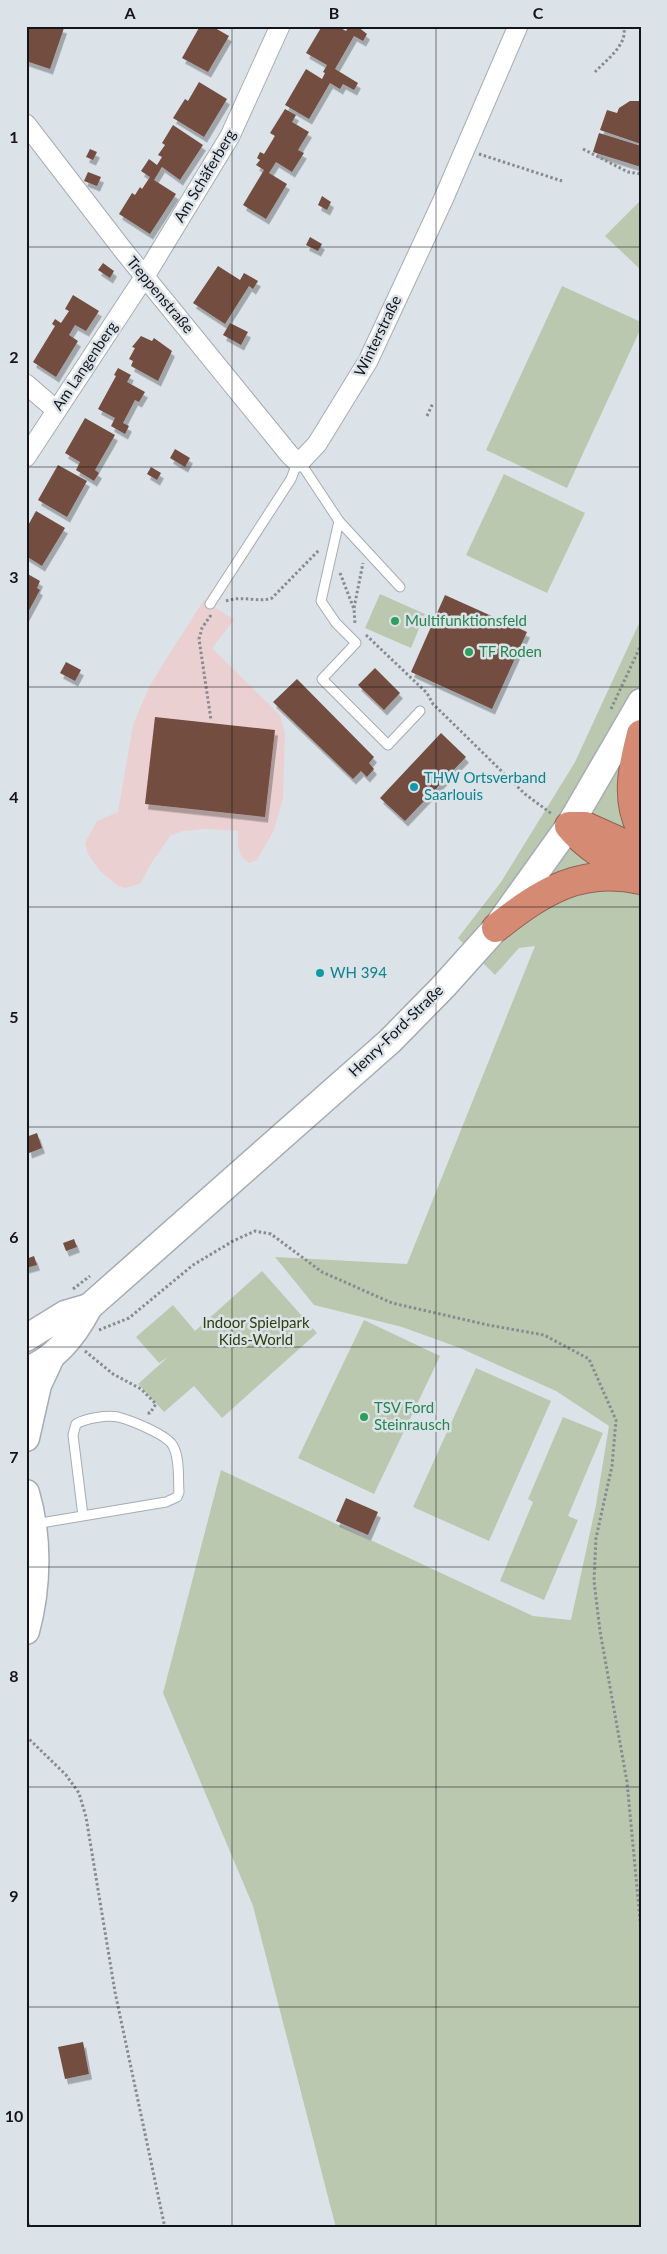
<svg xmlns="http://www.w3.org/2000/svg" width="667" height="2254" font-family="Lato,sans-serif">
	<defs>
		<filter id="shadow"><feDropShadow dx="3" dy="5.5" stdDeviation="0" flood-color="#0004"/></filter>
	</defs>
	<rect width="100%" height="100%" fill="#dbe3e9"/>
	<path fill="#ebd0d2" d="M204 600 234 620 212 648 280 715 285 733 283 798 274 830 257 860 249 863 241 856 238 846V831L206 829 183 831 171 835 152 862 140 884 125 888 118 886 100 871 88 854 85 843 97 821 118 812 133 725 149 687 166 659Z"/>
	<g fill="#bbc8b0">
		<path d="M641 200V270L605 236Z"/>
		<path d="M562 286 641 322V328L567 488 486 450Z"/>
		<path d="M504 474 585 513 547 593 466 555Z"/>
		<path d="M380 594 425 614 411 648 365 628Z"/>
		<path d="M641 619V2228H336L253 1906 163 1693 221 1470 533 1616 571 1620 596 1505 609 1426 556 1391 460 1348 402 1327 314 1305 275 1257 407 1264 535 946 519 948 495 975 458 938 501 882 575 762Z"/>
		<path d="M262 1271 317 1333 222 1418 194 1386 164 1412 138 1384 168 1357 159 1363 136 1337 173 1305 195 1331Z"/>
		<path d="M364 1320 440 1356 374 1494 298 1458Z"/>
		<path d="M476 1368 551 1401 489 1541 413 1507Z"/>
		<path d="M563 1417 603 1433 568 1516 578 1520 544 1600 500 1581 533 1502 528 1499Z"/>
	</g>
	<g fill="none" stroke-linecap="round" stroke-linejoin="round">
		<path stroke="#60909a" stroke-width="5" d="M26 2222 29 2228"/>
	</g>
	<g fill="#724d41" filter="url(#shadow)">
		<path d="M30 26H57L64 28 50 69 26 61V33Z"/>
		<path d="M200 26H216L215 28 229 36 208 72 182 58Z"/>
		<path d="M322 26H337L346 31 349 26H357L367 34 363 41 354 36 335 69 358 83 354 90 343 84 340 89 330 83 309 119 285 105 306 69 322 79 325 73 323 72 327 65 306 53Z"/>
		<path d="M199 82 227 99 204 137 173 118 185 99 188 101Z"/>
		<path d="M630 101H641V144L600 130 607 110 617 113 619 108Z"/>
		<path d="M285 109 296 115 292 122 309 132 298 150 304 153 292 172 276 162 269 173 287 184 266 219 243 205 264 170 256 165 260 160 257 158 260 152 264 154 275 136 270 133Z"/>
		<path d="M173 125 203 145 180 180 162 167 154 180 176 194 150 234 119 214 132 193 135 195 140 187 142 189 150 177 141 171 149 159 157 165 162 157 158 155 165 145 162 143Z"/>
		<path d="M599 133 641 146V167L593 152Z"/>
		<path d="M90 149 97 152 93 160 86 157Z"/>
		<path d="M88 172 101 177 97 186 84 181Z"/>
		<path d="M322 196 331 202 327 210 318 205Z"/>
		<path d="M310 237 322 244 318 251 306 245Z"/>
		<path d="M103 263 114 271 110 278 98 270Z"/>
		<path d="M218 266 240 280 244 273 258 281 253 289 249 286 225 324 193 303Z"/>
		<path d="M73 295 99 311 86 331 75 325 69 335 78 341 56 377 33 362 55 326 52 324 55 319 61 323 69 311 65 309Z"/>
		<path d="M230 323 248 332 241 345 223 335Z"/>
		<path d="M141 336 152 341 154 338 172 351 158 381 131 366 133 361 129 359 135 348 132 347Z"/>
		<path d="M118 368 131 375 127 382 145 392 139 402 135 400 123 423 129 426 125 434 111 426 115 418 98 409 116 376 114 375Z"/>
		<path d="M85 418 115 435 95 470 99 473 94 481 76 470 80 462 65 453Z"/>
		<path d="M175 449 190 458 185 467 170 458Z"/>
		<path d="M58 465 87 481 67 517 38 500Z"/>
		<path d="M151 467 161 473 157 480 147 474Z"/>
		<path d="M36 511 65 528 42 566 26 556V529Z"/>
		<path d="M26 573 40 581 37 588 40 590 26 616Z"/>
		<path d="M445 595 527 632 492 709 411 672Z"/>
		<path d="M66 662 81 670 75 681 60 673Z"/>
		<path d="M375 668 400 693 384 710 358 685Z"/>
		<path d="M297 679 374 757 369 763 374 769 367 777 361 771 353 779 273 702Z"/>
		<path d="M155 717 275 730 265 817 145 804Z"/>
		<path d="M441 733 466 757 405 821 380 798Z"/>
		<path d="M37 1133 42 1148 29 1153 26 1137Z"/>
		<path d="M74 1239 77 1247 66 1251 63 1243Z"/>
		<path d="M34 1256 37 1265 26 1268V1259Z"/>
		<path d="M346 1498 378 1512 368 1535 336 1521Z"/>
		<path d="M83 2042 89 2074 65 2079 58 2047Z"/>
	</g>
	<g fill="none" stroke-linecap="round" stroke-linejoin="round">
		<g stroke="#a6acb3" stroke-width="11">
			<g id="lane">
				<path d="M300 462 339 521 400 587"/>
				<path d="M339 521 321 601 336 623 356 643 322 679 388 745 420 711"/>
				<path d="M210 604 291 479 298 461"/>
				<path d="M35 1524 166 1502 177 1497 179 1492C178 1479 180 1458 173 1446 168 1435 130 1420 118 1417 107 1415 86 1418 76 1424L73 1435 83 1516"/>
			</g>
		</g>
		<g stroke="#a6acb3" stroke-width="21">
			<g id="street">
				<path d="M26 124 123 250 289 454 296 461 300 462 317 444 368 361 443 200 518 26"/>
				<path d="M26 384 56 410"/>
				<path d="M26 457 145 276 230 136 280 26"/>
			</g>
		</g>
		<g stroke="#a6acb3" stroke-width="29">
			<g id="secondary">
				<path d="M26 1338 65 1314 89 1307"/>
				<path d="M26 1370C56 1360 75 1334 89 1307L390 1041 443 987 496 928 569 826 641 702"/>
				<path d="M26 1438 38 1385 51 1357"/>
				<path d="M26 1493C39 1537 38 1587 26 1631"/>
			</g>
		</g>
		<g stroke="#916253" stroke-width="30">
			<g id="highway">
				<path d="M641 734C633 765 625 799 641 829"/>
				<path d="M569 826C587 848 611 861 636 875"/>
				<path d="M573 826H585L641 851"/>
				<path d="M496 928C543 891 580 867 641 880"/>
			</g>
		</g>
		<g stroke="#868b90" stroke-width="3" stroke-dasharray="2.5 2.5" stroke-linecap="butt">
			<path d="M595 72C605 61 630 43 623 26"/>
			<path d="M583 149 628 172 641 174"/>
			<path d="M479 154 562 181"/>
			<path d="M427 416 433 403"/>
			<path d="M340 573 354 609 355 624"/>
			<path d="M226 601C242 595 259 603 272 598L320 549"/>
			<path d="M354 608 363 563"/>
			<path d="M211 615 202 628 199 639 211 720"/>
			<path d="M366 635 427 693 433 704 525 794 552 814"/>
			<path d="M611 709 641 645"/>
			<path d="M73 1289 90 1276"/>
			<path d="M99 1330 129 1318 193 1265 233 1241 255 1231 271 1234 322 1272 392 1303 488 1325 544 1335 589 1359 616 1420 612 1466 596 1538 594 1581 600 1631 627 1782 641 1930"/>
			<path d="M85 1351 113 1374 141 1389 156 1404 150 1413H146"/>
			<path d="M26 1736 66 1775 79 1793 86 1817 115 1992 165 2228"/>
		</g>
		<use href="#lane" stroke="#fff" stroke-width="9"/>
		<use href="#street" stroke="#fff" stroke-width="19"/>
		<use href="#secondary" stroke="#fff" stroke-width="26"/>
		<use href="#highway" stroke="#d58b73" stroke-width="28"/>
	</g>
	<path fill="none" stroke="#131518" stroke-width="1" stroke-opacity="0.55" d="M232 26V2228M436 26V2228M26 247H641M26 467H641M26 687H641M26 907H641M26 1127H641M26 1347H641M26 1567H641M26 1787H641M26 2007H641"/>
	<g fill="#2e9e5b" stroke="#dbe3e9" stroke-width="2">
		<circle cx="395" cy="621" r="5"/>
		<circle cx="469" cy="652" r="5"/>
		<circle cx="364" cy="1417" r="5"/>
	</g>
	<g fill="#0f9aa8" stroke="#dbe3e9" stroke-width="2">
		<circle cx="414" cy="787" r="5"/>
		<circle cx="320" cy="973" r="5"/>
	</g>
	<g text-anchor="middle" stroke-width="5" stroke-linejoin="round" paint-order="stroke">
		<g font-size="15" fill="#131518" stroke="#dbe3e9">
			<text transform="translate(205 176) rotate(-59)" y="5">Am Schäferberg</text>
			<text transform="translate(160 295) rotate(50)" y="5">Treppenstraße</text>
			<text transform="translate(378 336) rotate(-64)" y="5">Winterstraße</text>
			<text transform="translate(85 366) rotate(-56)" y="5">Am Langenberg</text>
			<text transform="translate(396 1031) rotate(-44)" y="5">Henry-Ford-Straße</text>
		</g>
		<g font-size="15" fill="#27864d" stroke="#dbe3e9" text-anchor="start">
			<text x="405" y="626">Multifunktionsfeld</text>
			<text x="479" y="657">TF Roden</text>
			<text x="374" y="1413">TSV Ford<tspan x="374" dy="17">Steinrausch</tspan></text>
		</g>
		<g font-size="15" fill="#0d838f" stroke="#dbe3e9" text-anchor="start">
			<text x="424" y="783">THW Ortsverband<tspan x="424" dy="17">Saarlouis</tspan></text>
			<text x="330" y="978">WH 394</text>
		</g>
		<g font-size="15" fill="#2a410a" stroke="#dbe3e9">
			<text x="256" y="1328">Indoor Spielpark<tspan x="256" dy="17">Kids-World</tspan></text>
		</g>
	</g>
	<rect width="667" height="2254" fill="none" stroke="#dbe3e9" stroke-width="55"/>
	<rect x="28" y="28" width="612" height="2198" fill="none" stroke="#131518" stroke-width="2"/>
	<g font-size="16" text-anchor="middle" font-weight="bold" fill="#131518">
		<text x="130" y="19">A</text>
		<text x="334" y="19">B</text>
		<text x="538" y="19">C</text>
		<text x="14" y="143">1</text>
		<text x="14" y="363">2</text>
		<text x="14" y="583">3</text>
		<text x="14" y="803">4</text>
		<text x="14" y="1023">5</text>
		<text x="14" y="1243">6</text>
		<text x="14" y="1463">7</text>
		<text x="14" y="1682">8</text>
		<text x="14" y="1902">9</text>
		<text x="14" y="2122">10</text>
	</g>
</svg>
